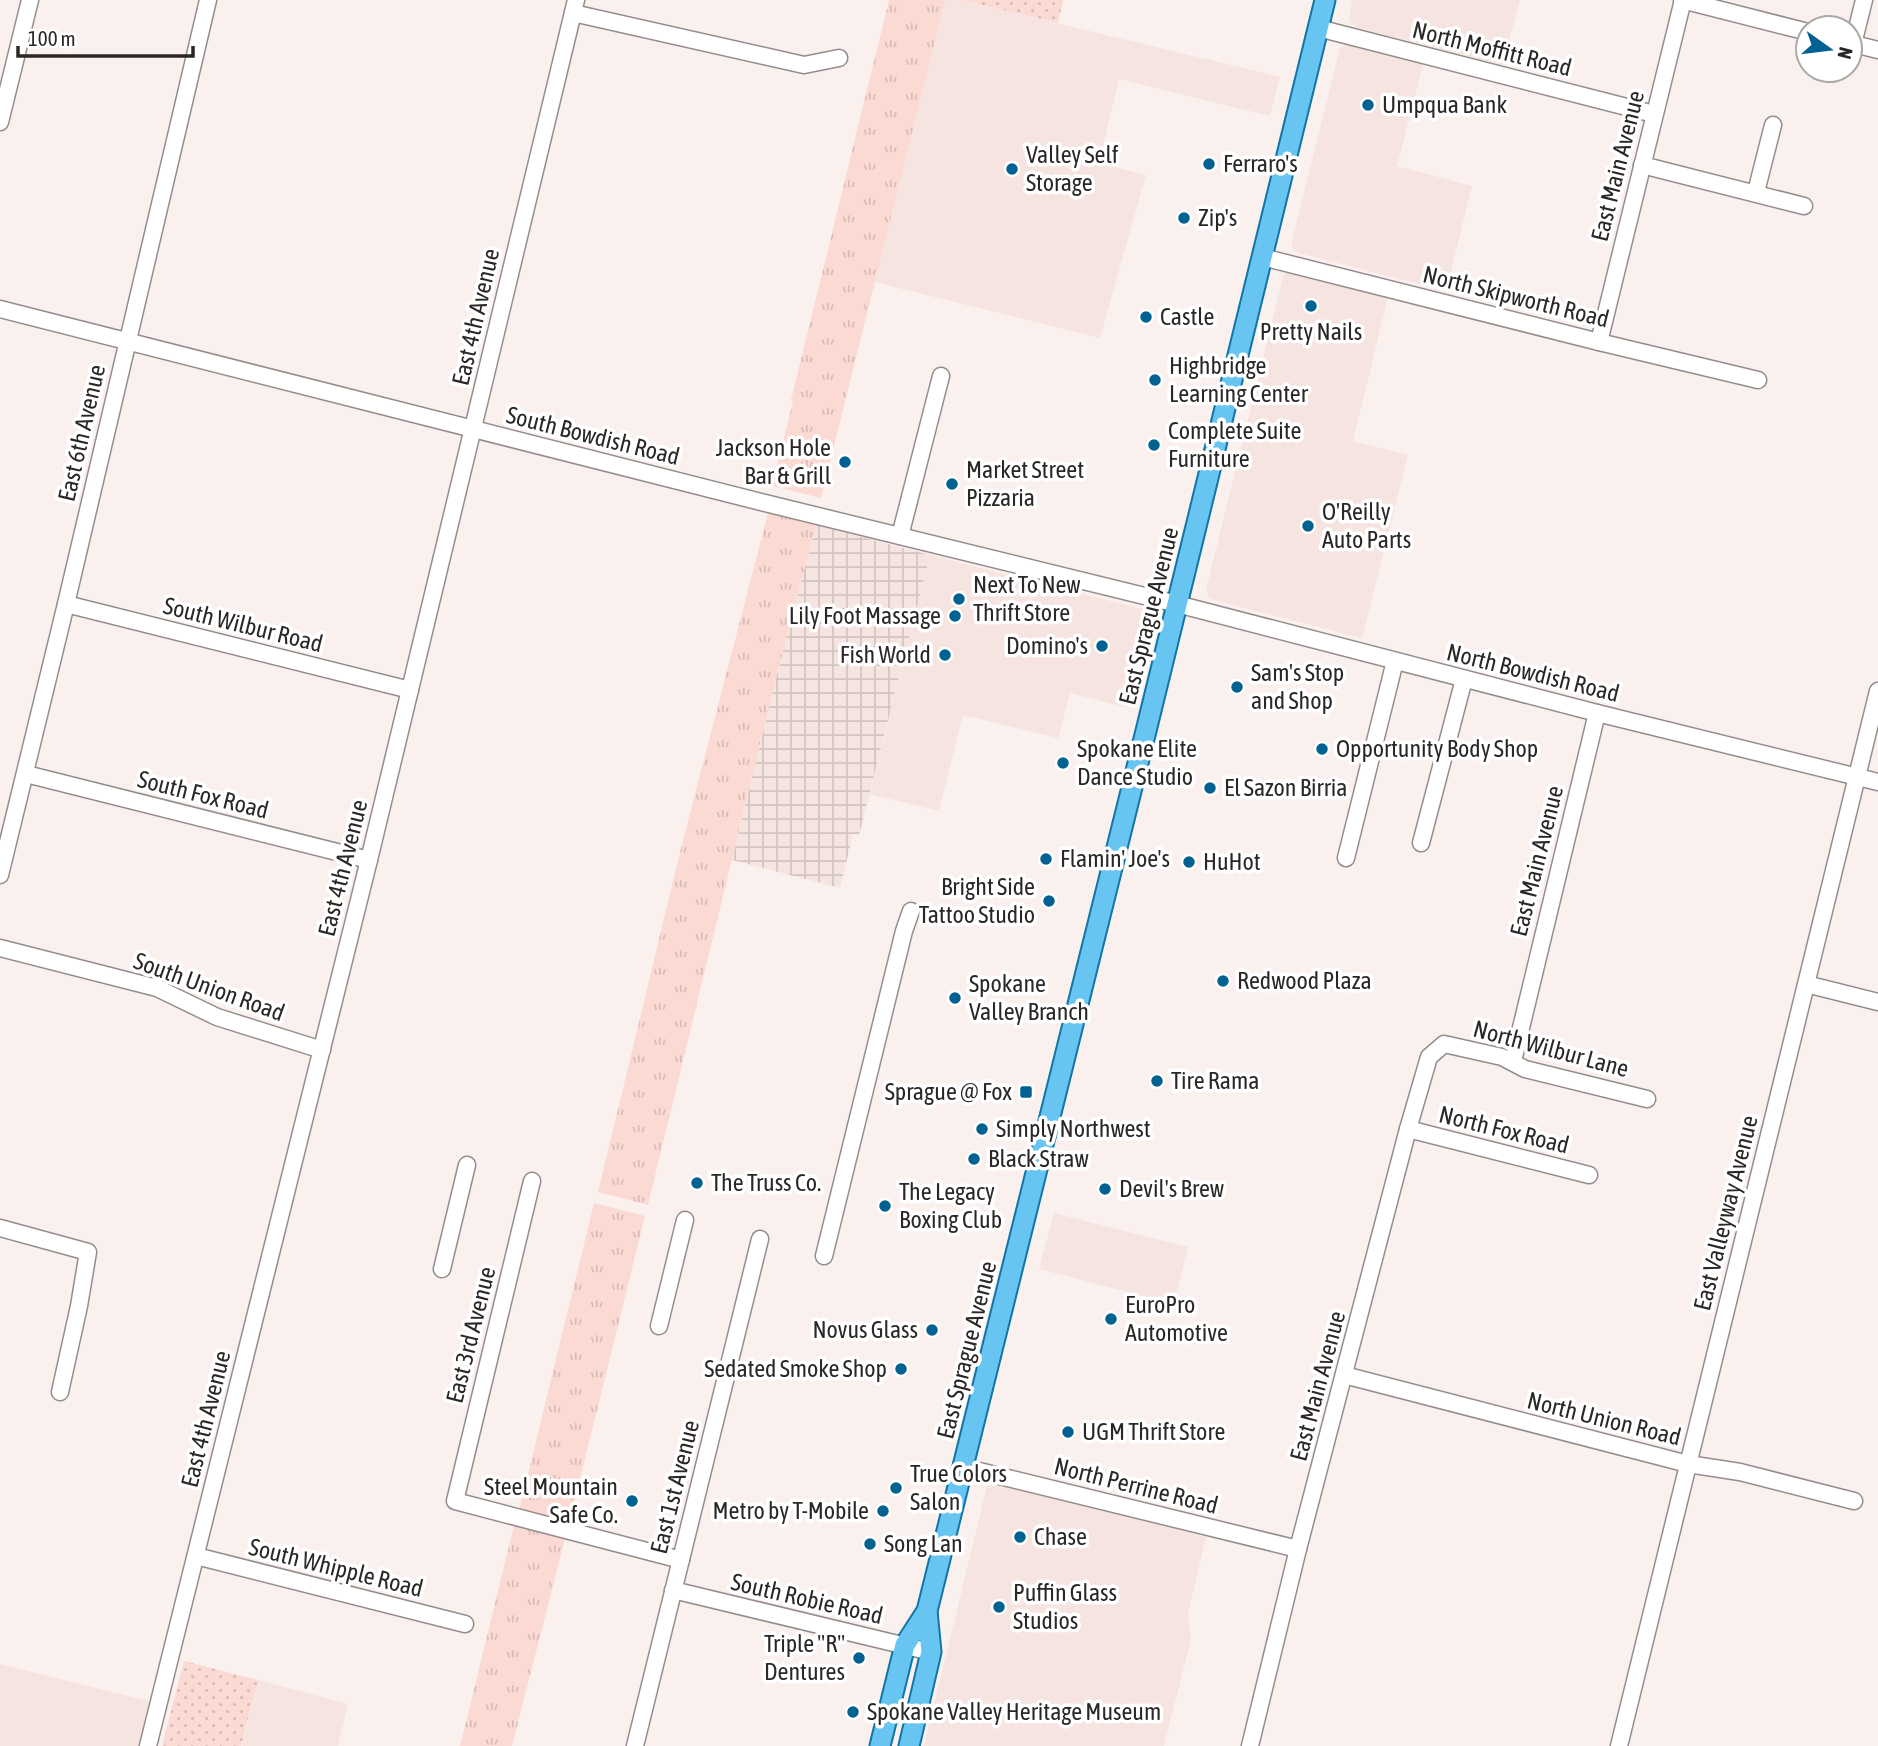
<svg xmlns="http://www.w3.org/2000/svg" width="1878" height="1746" font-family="'Asap Condensed',sans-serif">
	<defs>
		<pattern id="industrial-grid" width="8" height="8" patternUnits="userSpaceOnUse" patternTransform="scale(1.75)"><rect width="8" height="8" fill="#f5e4e0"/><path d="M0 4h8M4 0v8" fill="none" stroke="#d2c4c0"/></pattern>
		<pattern id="grass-dots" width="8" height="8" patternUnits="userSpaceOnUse" patternTransform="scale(1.75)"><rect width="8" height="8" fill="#fcdad4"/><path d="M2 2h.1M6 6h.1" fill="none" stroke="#d8bbb6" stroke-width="1.8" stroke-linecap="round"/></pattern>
		<pattern id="park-tufts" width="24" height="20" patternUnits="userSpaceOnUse" patternTransform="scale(1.75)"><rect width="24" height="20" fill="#fcdad4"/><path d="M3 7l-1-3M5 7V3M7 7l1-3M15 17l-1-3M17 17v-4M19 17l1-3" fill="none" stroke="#d8bbb6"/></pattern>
	</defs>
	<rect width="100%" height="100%" fill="#faf1ef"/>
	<g fill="#f5e4e0">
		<path d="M945 0H961L1280 77 1270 116 1119 79 1099 163 1146 175 1100 338 874 282Z"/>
		<path d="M1352 0H1520L1502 65 1356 27 1349 21Z"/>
		<path d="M1347 43 1424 60 1397 166 1472 186 1446 291 1299 253 1295 251 1292 246V241L1340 48Z"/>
		<path d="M1287 270 1389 293 1353 441 1408 455 1362 638 1214 600 1209 598 1206 590 1283 277Z"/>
		<path d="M930 555 1142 609 1147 618 1125 707 1070 693 1058 738 963 715 939 811 870 794Z"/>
		<path d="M1054 1213 1188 1247 1174 1304 1039 1269Z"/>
		<path d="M998 1481 1206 1537 1188 1614 1191 1639 1164 1746H924L987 1486Z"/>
		<path d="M0 1664 149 1701 150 1704 140 1746H0Z"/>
		<path d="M258 1680 348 1704 338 1746H242Z"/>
	</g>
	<path fill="url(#industrial-grid)" d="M816 525 930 555 859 835 853 834 840 888 732 860 777 674Z"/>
	<g fill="url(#grass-dots)">
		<path d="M961 0H1063L1058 23Z"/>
		<path d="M184 1661 258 1680 241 1746H162Z"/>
	</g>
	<g fill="url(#park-tufts)">
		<path d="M889 0H945L821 498 772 486 793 401 791 400Z"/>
		<path d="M768 513 816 525 777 674 648 1205 598 1192 680 852Z"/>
		<path d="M594 1203 645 1216 569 1524 519 1511Z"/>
		<path d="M515 1522 566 1535 512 1746H460Z"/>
	</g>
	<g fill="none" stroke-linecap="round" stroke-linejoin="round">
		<g stroke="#958d8c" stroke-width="19">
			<g id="minor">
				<path d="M1682 0 1808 32"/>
				<path d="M573 13 804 65 839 58"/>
				<path d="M1318 28 1654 114"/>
				<path d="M1850 43 1878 50"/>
				<path d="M1853 44 1864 0"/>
				<path d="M0 122 30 0"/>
				<path d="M1642 165 1804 206"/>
				<path d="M1756 192 1773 125"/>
				<path d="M1262 257 1599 342 1758 380"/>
				<path d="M0 309 765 503 1177 604 1597 713 1878 782"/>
				<path d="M1599 342 1683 0"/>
				<path d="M900 536 941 376"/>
				<path d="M66 604 410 690"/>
				<path d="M26 774 369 860"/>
				<path d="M1421 843 1464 679"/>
				<path d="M1346 858 1395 661"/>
				<path d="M0 875 66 604 208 0"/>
				<path d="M0 948 157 988 217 1017 322 1050"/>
				<path d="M1806 984 1878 1002"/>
				<path d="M1513 1061 1597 713"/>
				<path d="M1408 1129 1589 1175"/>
				<path d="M532 1181 455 1501 681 1560"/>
				<path d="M0 1228 88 1252 79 1306 60 1392"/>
				<path d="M824 1256 904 931 911 911"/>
				<path d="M442 1269 467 1165"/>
				<path d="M659 1326 685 1220"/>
				<path d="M1344 1375 1688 1464 1740 1472 1854 1501"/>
				<path d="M963 1467 1298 1549"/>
				<path d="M196 1556 465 1624"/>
				<path d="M673 1590 931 1652"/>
				<path d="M148 1746 369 860 576 0"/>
				<path d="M635 1746 760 1239"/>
				<path d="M1250 1746 1298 1549 1408 1129 1429 1057 1444 1044 1502 1057 1525 1069 1647 1099"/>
				<path d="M1619 1746 1878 691"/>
			</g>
		</g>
		<g stroke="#1175a5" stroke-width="23">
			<g id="major">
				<path d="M880 1746 905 1645 927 1611 1145 735 1325 0"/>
				<path d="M909 1746 931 1652 927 1611"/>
			</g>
		</g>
		<use href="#minor" stroke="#fff" stroke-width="16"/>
		<use href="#major" stroke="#68c5f2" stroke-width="19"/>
	</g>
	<g fill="#016191" stroke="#fff" stroke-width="2.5">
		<circle cx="1368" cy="105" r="7"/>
		<circle cx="1209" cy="164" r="7"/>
		<circle cx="1012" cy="169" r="7"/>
		<circle cx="1184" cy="218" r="7"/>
		<circle cx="1311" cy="306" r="7"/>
		<circle cx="1146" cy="317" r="7"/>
		<circle cx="1155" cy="380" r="7"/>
		<circle cx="1154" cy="445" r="7"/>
		<circle cx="845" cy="462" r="7"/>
		<circle cx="952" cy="484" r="7"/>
		<circle cx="1308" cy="526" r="7"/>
		<circle cx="959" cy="599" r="7"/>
		<circle cx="955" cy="616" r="7"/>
		<circle cx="1102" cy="646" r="7"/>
		<circle cx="945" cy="655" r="7"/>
		<circle cx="1237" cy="687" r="7"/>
		<circle cx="1322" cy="749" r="7"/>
		<circle cx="1063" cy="763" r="7"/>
		<circle cx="1210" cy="788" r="7"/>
		<circle cx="1046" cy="859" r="7"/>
		<circle cx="1189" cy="862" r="7"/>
		<circle cx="1049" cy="901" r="7"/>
		<circle cx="1223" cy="981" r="7"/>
		<circle cx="955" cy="998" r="7"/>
		<circle cx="1157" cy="1081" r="7"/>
		<rect x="1019" y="1085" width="14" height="14" rx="3.5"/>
		<circle cx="982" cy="1129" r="7"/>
		<circle cx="974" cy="1159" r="7"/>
		<circle cx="697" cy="1183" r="7"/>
		<circle cx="1105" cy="1189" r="7"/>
		<circle cx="885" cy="1206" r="7"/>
		<circle cx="1111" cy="1319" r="7"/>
		<circle cx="932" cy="1330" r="7"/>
		<circle cx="901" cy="1369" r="7"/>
		<circle cx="1068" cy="1432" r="7"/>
		<circle cx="896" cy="1488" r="7"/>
		<circle cx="632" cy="1501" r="7"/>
		<circle cx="883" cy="1511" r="7"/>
		<circle cx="1020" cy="1537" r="7"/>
		<circle cx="870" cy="1544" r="7"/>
		<circle cx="999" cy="1607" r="7"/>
		<circle cx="859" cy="1658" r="7"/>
		<circle cx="853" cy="1712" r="7"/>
	</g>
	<g text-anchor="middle" stroke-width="7" stroke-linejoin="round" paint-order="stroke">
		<g font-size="24" fill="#2a2726" stroke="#fff">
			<text transform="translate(1492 49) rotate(14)" y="8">North Moffitt Road</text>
			<text transform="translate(1618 166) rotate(-76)" y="8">East Main Avenue</text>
			<text transform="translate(1516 297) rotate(14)" y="8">North Skipworth Road</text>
			<text transform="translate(476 317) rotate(-77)" y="8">East 4th Avenue</text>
			<text transform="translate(82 433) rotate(-77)" y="8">East 6th Avenue</text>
			<text transform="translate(593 436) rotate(14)" y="8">South Bowdish Road</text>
			<text transform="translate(1149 616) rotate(-76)" y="8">East Sprague Avenue</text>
			<text transform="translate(243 625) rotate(14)" y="8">South Wilbur Road</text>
			<text transform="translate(1533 673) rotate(14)" y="8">North Bowdish Road</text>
			<text transform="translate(203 795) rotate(14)" y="8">South Fox Road</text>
			<text transform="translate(1537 861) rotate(-76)" y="8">East Main Avenue</text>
			<text transform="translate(343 868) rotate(-76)" y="8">East 4th Avenue</text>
			<text transform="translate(209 987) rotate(20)" y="8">South Union Road</text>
			<text transform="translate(1551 1049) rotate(15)" y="8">North Wilbur Lane</text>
			<text transform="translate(1504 1130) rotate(14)" y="8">North Fox Road</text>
			<text transform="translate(1726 1213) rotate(-76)" y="8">East Valleyway Avenue</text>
			<text transform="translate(471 1335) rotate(-76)" y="8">East 3rd Avenue</text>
			<text transform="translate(967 1350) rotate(-76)" y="8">East Sprague Avenue</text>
			<text transform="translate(1318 1386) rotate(-75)" y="8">East Main Avenue</text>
			<text transform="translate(206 1419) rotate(-76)" y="8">East 4th Avenue</text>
			<text transform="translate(1604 1419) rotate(14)" y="8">North Union Road</text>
			<text transform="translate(1136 1486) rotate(14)" y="8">North Perrine Road</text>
			<text transform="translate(675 1487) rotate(-76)" y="8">East 1st Avenue</text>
			<text transform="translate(336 1568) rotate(14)" y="8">South Whipple Road</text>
			<text transform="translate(807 1599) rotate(13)" y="8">South Robie Road</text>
		</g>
		<g font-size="24" fill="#2a2726" stroke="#fff" text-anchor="start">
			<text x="1382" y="113">Umpqua Bank</text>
			<text x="1026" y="163">Valley Self<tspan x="1026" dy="28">Storage</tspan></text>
			<text x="1223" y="172">Ferraro's</text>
			<text x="1198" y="226">Zip's</text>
			<text x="1160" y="325">Castle</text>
			<text x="1311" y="340" text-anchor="middle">Pretty Nails</text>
			<text x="1169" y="374">Highbridge<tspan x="1169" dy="28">Learning Center</tspan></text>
			<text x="1168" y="439">Complete Suite<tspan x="1168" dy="28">Furniture</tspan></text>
			<text x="831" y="456" text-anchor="end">Jackson Hole<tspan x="831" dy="28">Bar &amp; Grill</tspan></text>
			<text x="966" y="478">Market Street<tspan x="966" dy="28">Pizzaria</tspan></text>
			<text x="1322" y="520">O'Reilly<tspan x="1322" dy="28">Auto Parts</tspan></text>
			<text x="973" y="593">Next To New<tspan x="973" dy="28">Thrift Store</tspan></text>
			<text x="941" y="624" text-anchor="end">Lily Foot Massage</text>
			<text x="1088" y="654" text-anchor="end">Domino's</text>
			<text x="931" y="663" text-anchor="end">Fish World</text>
			<text x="1251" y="681">Sam's Stop<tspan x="1251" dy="28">and Shop</tspan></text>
			<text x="1077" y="757">Spokane Elite<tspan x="1077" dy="28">Dance Studio</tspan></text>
			<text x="1336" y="757">Opportunity Body Shop</text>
			<text x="1224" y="796">El Sazon Birria</text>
			<text x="1060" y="867">Flamin' Joe's</text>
			<text x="1203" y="870">HuHot</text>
			<text x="1035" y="895" text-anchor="end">Bright Side<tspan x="1035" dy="28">Tattoo Studio</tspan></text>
			<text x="1237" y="989">Redwood Plaza</text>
			<text x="969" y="992">Spokane<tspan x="969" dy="28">Valley Branch</tspan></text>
			<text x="1171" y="1089">Tire Rama</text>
			<text x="1012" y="1100" text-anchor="end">Sprague @ Fox</text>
			<text x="996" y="1137">Simply Northwest</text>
			<text x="988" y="1167">Black Straw</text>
			<text x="711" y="1191">The Truss Co.</text>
			<text x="1119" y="1197">Devil's Brew</text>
			<text x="899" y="1200">The Legacy<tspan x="899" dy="28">Boxing Club</tspan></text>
			<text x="1125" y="1313">EuroPro<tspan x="1125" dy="28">Automotive</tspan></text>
			<text x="918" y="1338" text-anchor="end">Novus Glass</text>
			<text x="887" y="1377" text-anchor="end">Sedated Smoke Shop</text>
			<text x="1082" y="1440">UGM Thrift Store</text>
			<text x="910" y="1482">True Colors<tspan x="910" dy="28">Salon</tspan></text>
			<text x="618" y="1495" text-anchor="end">Steel Mountain<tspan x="618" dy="28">Safe Co.</tspan></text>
			<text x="869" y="1519" text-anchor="end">Metro by T-Mobile</text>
			<text x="1034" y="1545">Chase</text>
			<text x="884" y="1552">Song Lan</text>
			<text x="1013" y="1601">Puffin Glass<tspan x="1013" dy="28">Studios</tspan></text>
			<text x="845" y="1652" text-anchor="end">Triple "R"<tspan x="845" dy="28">Dentures</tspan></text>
			<text x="867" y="1720">Spokane Valley Heritage Museum</text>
		</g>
	</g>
	<g transform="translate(1829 49) rotate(104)"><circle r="33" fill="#ffffff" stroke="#aaa9a8" stroke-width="2"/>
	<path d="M0-5L12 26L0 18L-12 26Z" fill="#016191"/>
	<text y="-10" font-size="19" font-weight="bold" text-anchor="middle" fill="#2a2726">N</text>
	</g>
	<path d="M18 46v10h175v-10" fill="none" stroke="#2a2726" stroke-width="3.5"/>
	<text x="28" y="46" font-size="21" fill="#2a2726" stroke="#ffffff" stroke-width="5" paint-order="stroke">100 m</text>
</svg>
